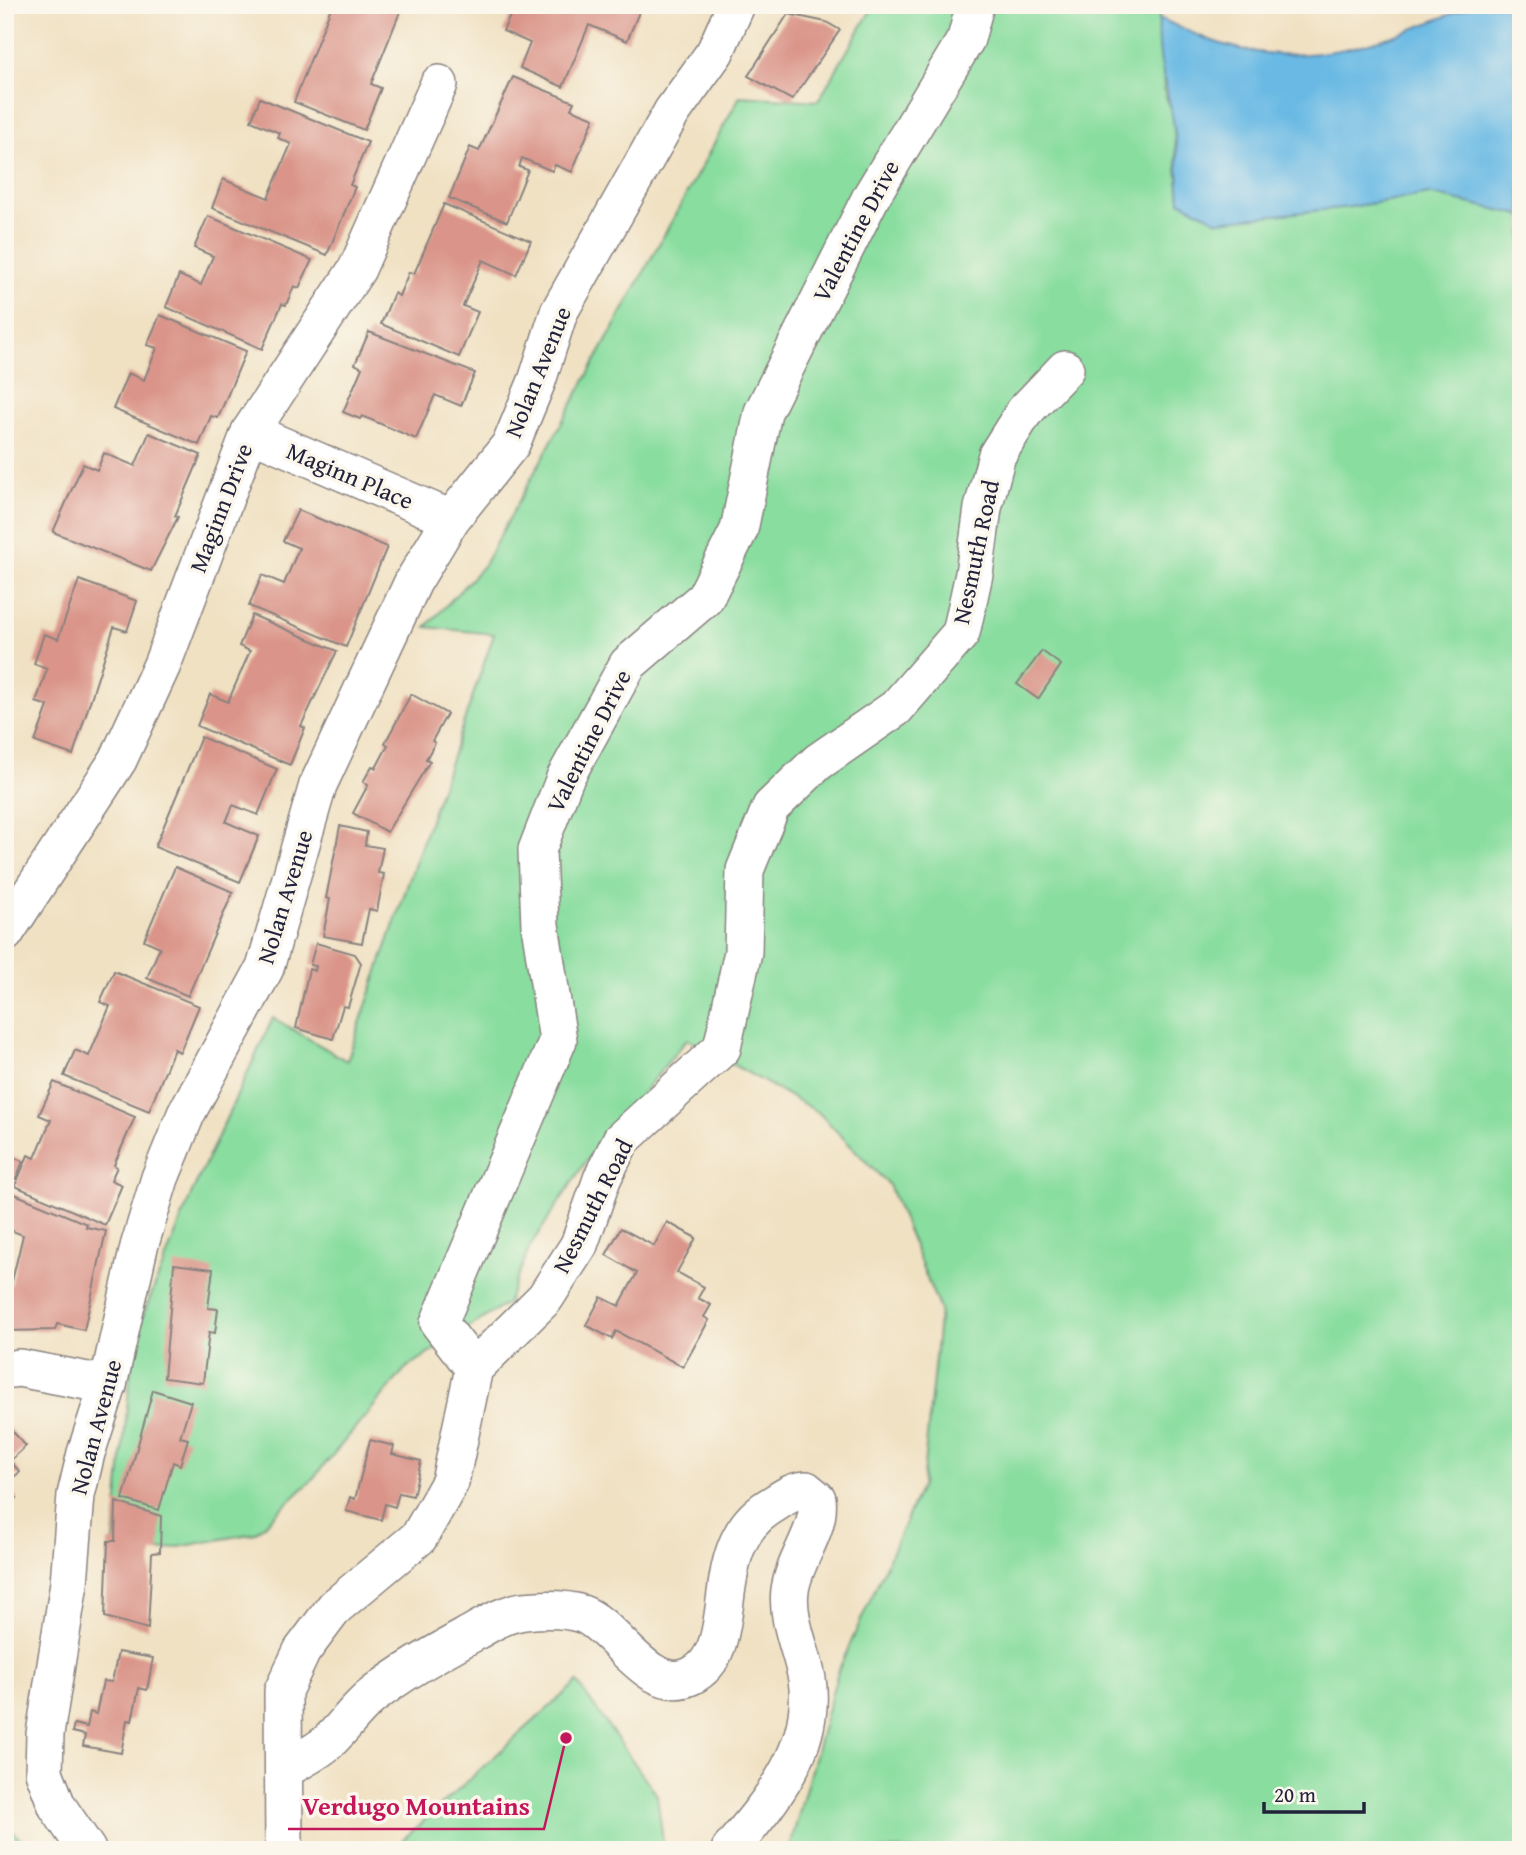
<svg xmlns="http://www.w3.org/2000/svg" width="1526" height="1855" font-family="'Gentium Book Plus',serif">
	<rect width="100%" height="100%" fill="#fbf7ec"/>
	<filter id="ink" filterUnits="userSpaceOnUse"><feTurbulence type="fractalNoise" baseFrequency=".0143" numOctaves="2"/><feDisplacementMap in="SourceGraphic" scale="14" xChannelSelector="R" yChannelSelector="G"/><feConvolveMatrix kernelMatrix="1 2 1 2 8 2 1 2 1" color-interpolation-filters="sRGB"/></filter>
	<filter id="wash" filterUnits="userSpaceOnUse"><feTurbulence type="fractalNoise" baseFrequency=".00686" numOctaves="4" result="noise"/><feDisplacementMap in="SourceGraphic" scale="28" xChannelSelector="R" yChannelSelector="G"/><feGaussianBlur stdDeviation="1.57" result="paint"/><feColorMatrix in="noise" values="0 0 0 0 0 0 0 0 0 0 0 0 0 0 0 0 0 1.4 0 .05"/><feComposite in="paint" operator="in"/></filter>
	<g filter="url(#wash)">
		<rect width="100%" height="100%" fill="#f0e1c3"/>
		<g fill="#88dd9f" stroke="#55806d" stroke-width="2">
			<path d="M874 5H1159L1164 90 1173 119 1180 201 1218 221 1350 207 1429 194 1521 215V1850H789L838 1671 922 1485 940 1310 889 1185 818 1112 687 1039 584 1164 530 1247 507 1303 405 1369 310 1482 255 1533 112 1559 134 1338 194 1188 273 1018 347 1061 494 634 426 627 484 565 740 96 818 101Z"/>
			<path d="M577 1682 657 1795 664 1850H398V1844Z"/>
			<path d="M5 1822H6L29 1850H5Z"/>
		</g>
		<path fill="#69b9e4" stroke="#466e90" stroke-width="2" d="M1473 5H1521V215L1429 194 1350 207 1218 221 1180 201C1178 174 1178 146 1173 120 1166 83 1156 57 1159 18 1182 28 1205 40 1229 46 1316 71 1394 37 1473 5Z"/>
		<g id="blocks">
			<g fill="#da9489">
				<path d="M332 5H384L400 12 371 84 381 88 364 130 294 102Z"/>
				<path d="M515 5H642L627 41 589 25 563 87 520 68 530 43 503 31Z"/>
				<path d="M788 14 826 22 840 30 792 100 748 76Z"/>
				<path d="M513 77 574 102 571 109 594 118 572 172 555 165 552 171 522 158 519 167 528 170 507 222 449 198 470 147 479 151Z"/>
				<path d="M260 98 368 142 350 185 355 187 327 255 212 208 223 179 268 198 291 144 278 138 280 133 251 121Z"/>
				<path d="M444 204 531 241 516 275 483 260 463 306 478 312 459 357 381 324 394 293 399 296 409 272 414 274Z"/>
				<path d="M208 216 312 260 299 288 294 286 286 305 282 304 262 349 166 307 179 275 201 285 213 256 194 248Z"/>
				<path d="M160 315 246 351 218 418 211 416 199 445 113 409 128 373 144 380 157 348 147 345Z"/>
				<path d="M369 332 475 373 461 406 435 395 416 439 362 416 360 419 343 412 362 368 355 364Z"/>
				<path d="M149 433 201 455 175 516 178 517 151 571 53 532 83 464 97 470 104 453 135 466Z"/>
				<path d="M298 510 387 547 346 647 249 606 262 575 284 584 299 548 283 541Z"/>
				<path d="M79 580 137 601 127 631 114 627 73 755 35 742 48 706 36 702 47 669 34 664 44 634 58 639Z"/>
				<path d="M252 615 337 651 301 726 305 728 290 765 197 726 210 694 228 702 250 651 239 646Z"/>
				<path d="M1042 651 1061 665 1038 699 1017 684Z"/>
				<path d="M411 694 447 714 432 741 435 743 426 759 430 761 387 832 353 813 368 785 363 782 372 766 376 768 388 745 385 743Z"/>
				<path d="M201 737 277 769 258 815 233 805 226 822 259 836 240 882 155 847Z"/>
				<path d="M340 826 367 832 365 845 383 848 378 873 384 874 377 911 369 909 362 943 323 936 330 899 326 898Z"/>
				<path d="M175 867 233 892 188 996 147 978 160 947 144 940Z"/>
				<path d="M316 943 355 954 361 963 348 1007 343 1006 333 1039 296 1028 309 969 315 971 316 966 310 965Z"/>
				<path d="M114 971 199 1006 180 1052 174 1049 149 1111 64 1076 75 1050 89 1056 110 1006 100 1002Z"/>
				<path d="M54 1082 135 1117 114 1165 117 1167 111 1180 122 1185 105 1225 15 1186 28 1155 35 1158 51 1120 39 1115Z"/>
				<path d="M7 1155 23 1161 16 1179 5 1175Z"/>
				<path d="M5 1190 87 1224 86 1227 106 1231 84 1330 57 1324 55 1330 5 1331V1284L11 1285 23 1235 5 1228Z"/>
				<path d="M667 1222 696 1238 677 1272 704 1287 698 1298 711 1305 704 1317 709 1320 683 1367 616 1331 612 1339 586 1325 601 1297 619 1306 637 1273 606 1255 621 1228 654 1246Z"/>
				<path d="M174 1264 213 1269 208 1308 218 1309 215 1333 209 1332 203 1383 164 1378Z"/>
				<path d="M153 1390 191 1402 180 1437 188 1439 180 1465 173 1462 159 1510 123 1499Z"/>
				<path d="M5 1423 26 1446 10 1461 20 1472 5 1484Z"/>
				<path d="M370 1440 394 1446 392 1454 421 1461 413 1496 399 1493 395 1507 385 1504 381 1520 346 1511 350 1497 355 1499Z"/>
				<path d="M5 1485 17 1498 5 1508Z"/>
				<path d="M116 1502 161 1516 160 1552 152 1553 148 1629 105 1617 108 1541H115Z"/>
				<path d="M118 1652 153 1658 147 1690 139 1688 132 1721 127 1720 121 1753 83 1746 85 1735 72 1732 74 1724 87 1727 90 1712 96 1714 103 1681 112 1682Z"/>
			</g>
		</g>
	</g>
	<g filter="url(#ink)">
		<use href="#blocks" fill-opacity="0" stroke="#89827f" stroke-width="2"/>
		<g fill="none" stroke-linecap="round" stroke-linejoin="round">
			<g stroke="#89827f" stroke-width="40">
				<g id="minor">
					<path d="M250 432 451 519"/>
					<path d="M5 933 118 760 162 665 250 432 357 269 439 84"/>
					<path d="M474 1368 439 1323 558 1040 540 925 537 850 565 778 628 664 705 598 739 530 763 412 872 195 966 39 975 5"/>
					<path d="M5 1370 19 1368 108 1385"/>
					<path d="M284 1770C298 1761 316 1753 328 1742 344 1727 356 1709 372 1696 402 1672 437 1653 471 1634 487 1625 505 1613 524 1611 542 1609 564 1608 582 1614 616 1626 648 1696 691 1676 746 1649 702 1549 769 1507 782 1499 791 1491 806 1490L817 1499C821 1530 795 1557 790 1590 786 1619 802 1651 807 1679 817 1748 771 1801 730 1850"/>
					<path d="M87 1850 57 1806 44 1772 45 1734 69 1583 76 1495 86 1453 108 1385 139 1247 160 1178 186 1114 265 968 318 785 413 582 451 519 511 444 537 381 559 312 672 112 715 52 736 5"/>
					<path d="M284 1850 283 1691 302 1651 335 1607 419 1537 450 1482 474 1368 545 1298 579 1245 602 1179 621 1140 722 1048 743 952 745 870 771 807 818 762 896 708 961 633 974 574 983 508 997 455 1024 412 1065 369"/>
				</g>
			</g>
			<use href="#minor" stroke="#fff" stroke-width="37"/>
		</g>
	</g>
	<g text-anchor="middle" stroke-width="7" stroke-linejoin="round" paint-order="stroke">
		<g font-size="24" fill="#22223b" stroke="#fbf7ec">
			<text transform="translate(856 231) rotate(-62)" y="8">Valentine Drive</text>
			<text transform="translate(538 372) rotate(-68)" y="8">Nolan Avenue</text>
			<text transform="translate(350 476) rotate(23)" y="8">Maginn Place</text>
			<text transform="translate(221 508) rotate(-69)" y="8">Maginn Drive</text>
			<text transform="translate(976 552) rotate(-78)" y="8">Nesmuth Road</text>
			<text transform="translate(589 741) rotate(-63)" y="8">Valentine Drive</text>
			<text transform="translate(285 897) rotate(-73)" y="8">Nolan Avenue</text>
			<text transform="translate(593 1206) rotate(-63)" y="8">Nesmuth Road</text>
			<text transform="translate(96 1427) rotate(-75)" y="8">Nolan Avenue</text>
		</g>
	</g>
	<path fill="none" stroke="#c2185b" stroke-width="2.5" d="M566 1738L544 1829H288"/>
	<circle fill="#c2185b" stroke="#fbf7ec" stroke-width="2.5" cx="566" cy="1738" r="7"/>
	<g font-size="26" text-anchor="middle" font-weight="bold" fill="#c2185b" stroke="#fbf7ec" stroke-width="7" stroke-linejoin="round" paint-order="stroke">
		<text x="416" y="1815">Verdugo Mountains</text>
	</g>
	<rect width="1526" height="1855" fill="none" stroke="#fbf7ec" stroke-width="28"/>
	<path d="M1264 1802v10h100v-10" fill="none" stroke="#22223b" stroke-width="3.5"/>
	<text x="1274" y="1802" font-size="21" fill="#22223b" stroke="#fbf7ec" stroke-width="5" paint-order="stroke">20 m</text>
</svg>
